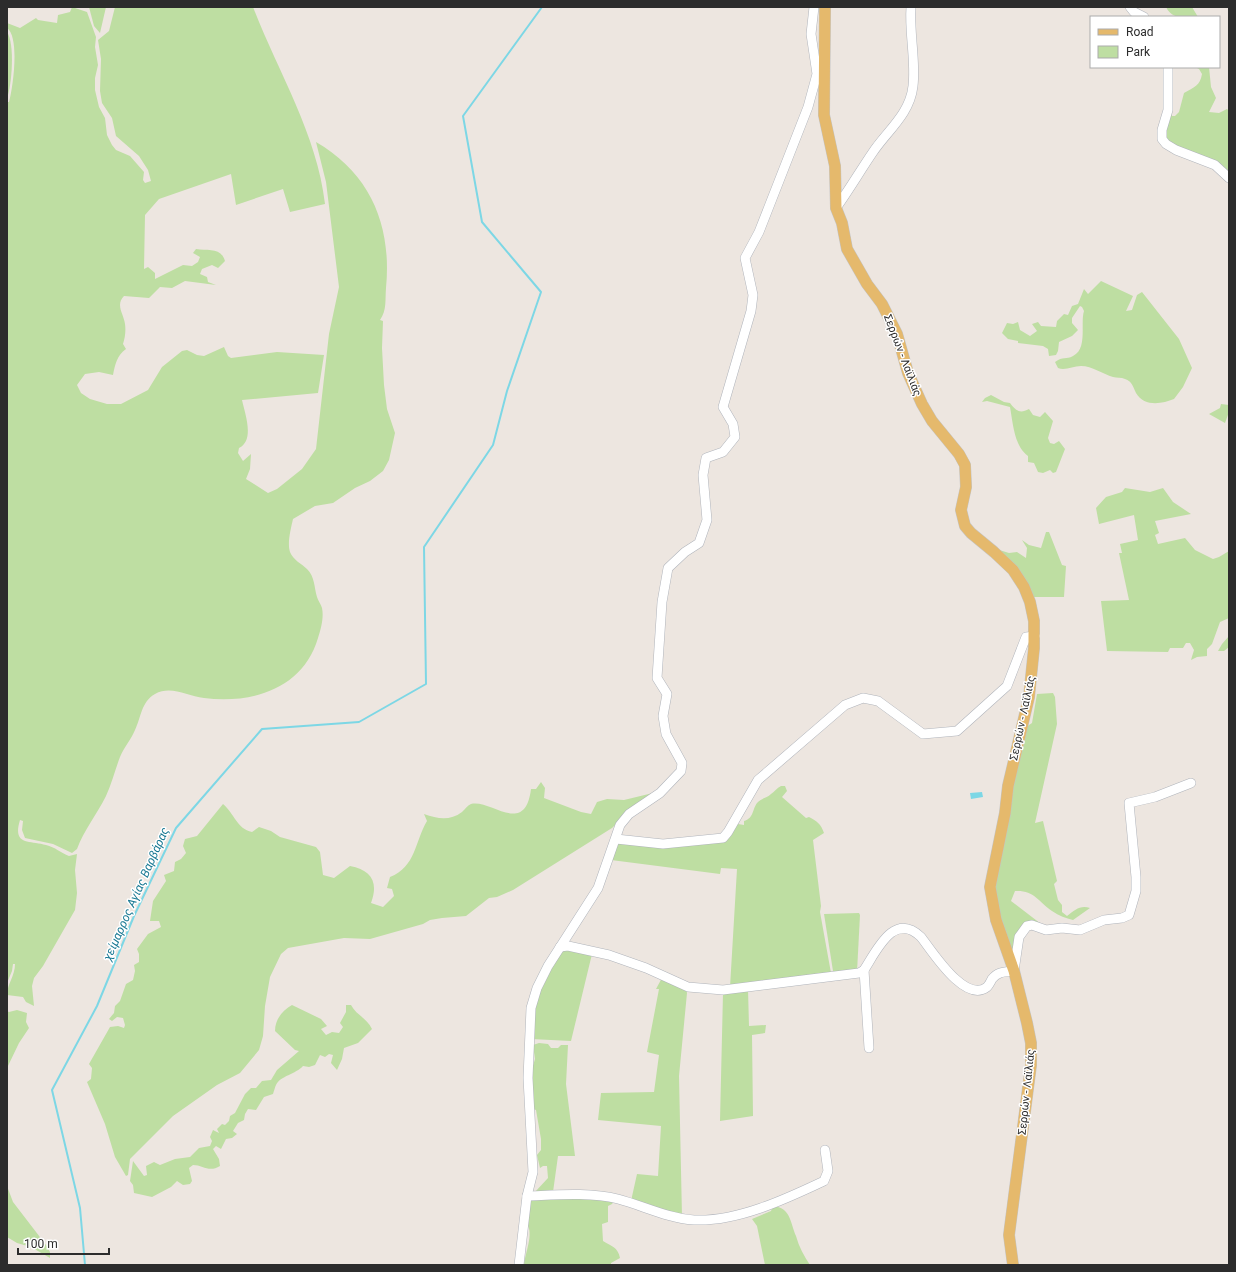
<svg xmlns="http://www.w3.org/2000/svg" width="1236" height="1272" font-family="Roboto,sans-serif">
	<rect width="100%" height="100%" fill="#ede6e0"/>
	<g fill="#bedea2">
		<path d="M72 7 87 12 96 37 95 47 98 65 95 78V90L99 107 105 118 107 135 112 145 116 150 130 156 144 172 143 180 145 183 151 181 148 170 139 156 116 136 112 118 102 103 100 91 101 59 98 40 109 31 115 7H253C278 72 317 134 325 204L290 212 283 189 236 205 231 174 159 199 145 215 144 269 148 267 155 273V279L183 265 192 266 198 262 200 257 193 253 196 249C208 251 221 247 225 261L218 268 212 265 202 269 200 274 207 277 208 282 216 285 185 281 172 288 160 287 149 298 124 296C115 305 124 314 125 324 126 331 125 338 123 344L126 349C117 355 115 365 113 375L99 372 85 374 77 385 81 393 90 399 107 404H121L148 390 162 367 182 351 187 350 197 355 204 356 224 347 228 356 231 358 277 352 324 355 318 393 242 400C245 414 255 440 239 448L238 453 243 461 251 454 250 469 246 479 268 493 277 489 302 469 316 449 329 334 339 287 326 182 316 142C371 174 392 226 386 288 385 300 387 310 380 320L383 321 382 348 384 385 387 409 395 433 389 460 383 471 370 481 355 488 333 503 315 506 293 519C291 528 287 543 290 552 293 560 302 564 307 569 315 577 314 587 317 597 318 601 321 604 322 608 324 617 321 629 318 638 303 689 252 704 204 698 187 696 171 685 155 694 141 702 141 718 135 730 131 740 124 747 120 757 115 770 112 783 106 796 97 814 84 830 77 849L72 853 53 844 25 838 22 830 23 821 20 820C12 846 30 840 46 845 55 847 61 853 69 856L77 854 75 870 77 893 75 910 43 966 34 978 32 986 34 1006 26 1002 23 997 7 995C7 984 15 976 15 964H13L12 971 7 983V102H9C13 88 20 37 7 28V23L20 28 36 18 38 20 57 23 58 15 70 12Z"/>
		<path d="M89 7H106L100 33 94 26Z"/>
		<path d="M1166 7H1192L1198 17C1185 17 1172 20 1166 7Z"/>
		<path d="M7 32C15 43 12 85 7 98Z"/>
		<path d="M1195 67H1209L1211 87 1216 98 1209 112 1219 113 1227 109 1229 111V174C1210 164 1176 152 1164 135L1170 111 1172 116H1175L1179 112 1184 93C1194 87 1200 86 1202 74L1199 69Z"/>
		<path d="M1101 281 1133 296 1126 311 1132 310 1137 295 1142 292 1179 339 1192 368 1183 387 1174 399C1162 404 1144 407 1136 393 1133 387 1132 381 1125 379 1121 377 1117 378 1113 377 1103 374 1092 366 1081 366 1073 366 1065 371 1058 368L1055 362C1063 356 1066 360 1073 356 1088 349 1080 323 1084 311L1082 307 1080 306 1072 318V323L1078 330 1072 336 1059 342 1058 351 1056 355 1049 356 1048 349 1043 346 1018 343V341L1008 339 1002 333 1007 323 1013 324 1018 322 1020 330 1030 336 1037 331 1032 324 1038 322 1041 326 1056 327 1057 321 1064 314 1068 315 1072 306 1078 304 1084 289 1088 294Z"/>
		<path d="M991 395 1004 402 1010 403C1016 411 1020 414 1029 409L1033 415 1040 417 1045 412 1053 421 1048 438 1050 443 1054 444 1059 441 1065 449 1056 472 1053 473 1050 470 1043 473 1038 472 1034 463 1028 462V456C1014 446 1013 423 1010 407L987 401 982 402 985 398Z"/>
		<path d="M1221 404 1229 405V412L1225 423 1209 414 1220 408Z"/>
		<path d="M1125 488 1150 492 1163 488 1173 502 1191 514 1155 521 1159 533 1155 535 1158 544 1185 538 1195 550 1213 559 1219 557 1229 551V618L1220 622 1212 644 1207 649V656L1197 657 1191 660 1194 650 1190 643H1186L1183 648H1170L1168 652 1107 651 1101 601 1129 600 1119 553H1122L1120 544 1138 540 1134 515 1099 524 1096 508 1106 497 1122 492Z"/>
		<path d="M1046 532H1049L1062 565 1066 566 1064 597H1033L993 548 1009 553 1017 552 1026 558 1027 548 1022 540 1029 545 1041 548Z"/>
		<path d="M1229 636V647L1224 651H1218L1222 644Z"/>
		<path d="M1053 693 1055 697 1057 724 1035 823 1043 821 1057 881 1054 884 1058 900 1062 905V912L1067 916C1075 910 1080 905 1090 908L1073 920C1066 918 1059 916 1052 911 1038 901 1034 890 1015 891L1011 901 1045 927 1028 923 1013 962 994 896 1010 795 1023 729 1032 723 1037 694Z"/>
		<path d="M541 782 545 788 544 798 581 812 591 814 597 802 607 799 624 800 657 792 623 817 612 828 513 890 497 897 489 898 466 916 442 918 430 920 423 924 370 939 344 938 288 948 281 954 270 977 265 1006 263 1036 259 1050 240 1073 217 1085 173 1116 130 1159 128 1175 126 1176 115 1157 105 1124 87 1082 91 1079 92 1068 89 1064 110 1027 118 1026 124 1028 125 1025 123 1018 117 1017 112 1021 109 1019 114 1013 115 1006 120 1001 126 984 133 980 135 971 134 965 139 962V954L137 949 148 934 161 927 159 921H150L153 901 166 881 164 875 174 871 175 862 181 859 186 853 183 846 185 839 197 836 223 804C234 813 237 829 252 832L259 827 271 831 280 837 316 847 320 852 323 875 334 878 350 866C371 870 379 882 371 903L383 907 394 896 392 889 387 888 390 877C416 867 415 841 427 821L424 814C438 819 450 821 462 812 465 809 468 805 471 804 491 799 525 837 531 789H536Z"/>
		<path d="M781 786H785L787 791 782 797 806 818 809 817C817 821 821 824 824 833L813 840 821 906 820 912 831 973 730 987 737 869 721 868 720 874 611 860 619 843 727 837 738 824 744 825V821C754 818 752 810 757 803 761 798 767 798 771 794 774 792 777 788 781 786Z"/>
		<path d="M859 913 860 915 857 972 836 973 833 971 824 914Z"/>
		<path d="M565 949 592 954 571 1041 531 1039C532 1029 531 1018 533 1008 536 990 551 959 565 949Z"/>
		<path d="M663 976 686 989 687 993 679 1076 682 1217 631 1201 637 1174 658 1176 661 1126 598 1120 601 1093 654 1092 659 1055 647 1052 659 989H656Z"/>
		<path d="M748 989 749 1026 766 1025 765 1033 752 1035 753 1116 720 1121 723 993Z"/>
		<path d="M292 1005 321 1019 327 1026 321 1029 326 1035 332 1032 339 1033 343 1027 340 1023 346 1012V1005H351C356 1015 367 1018 372 1029L358 1043 344 1048 342 1059 337 1070 331 1063 333 1055 329 1054 325 1057 320 1055 315 1065 309 1067 303 1066C296 1074 280 1076 276 1085 275 1087 274 1091 273 1094L264 1097 256 1110 248 1109 245 1114 244 1120 238 1123 233 1131 237 1134 232 1138 226 1139 221 1149 216 1146 213 1149 219 1159 220 1166C209 1173 203 1165 193 1165L189 1168 192 1181 190 1184 183 1185 177 1181 171 1187 152 1197 134 1193 133 1185 130 1181 133 1161 144 1176 147 1175 146 1166 154 1162 160 1165 175 1159 190 1157 199 1148 210 1146 212 1141 210 1137 213 1130 219 1133 217 1129 222 1124 225 1125 229 1121 230 1116 235 1113 245 1094 251 1088H256L262 1081 271 1080 277 1070 299 1051 295 1050 275 1031C275 1019 283 1010 292 1005Z"/>
		<path d="M17 1010 27 1013 26 1022 29 1028 19 1043 7 1068V1011L9 1012Z"/>
		<path d="M539 1043 548 1044 551 1048H558L561 1045H568L566 1084 575 1156H558L553 1192H535L548 1178 547 1166H543L540 1168 537 1155 541 1150V1139L536 1110 533 1109 530 1076 535 1059 533 1045Z"/>
		<path d="M7 1186 13 1202 46 1245 50 1252V1258L31 1247 17 1243 7 1237Z"/>
		<path d="M546 1197 614 1201 612 1204 608 1206V1222L602 1224 603 1241C611 1246 618 1247 620 1258L611 1263V1265H524C525 1253 534 1234 527 1224L528 1200Z"/>
		<path d="M773 1206C791 1208 790 1222 796 1236 799 1247 804 1256 810 1265H765L757 1226 752 1219 771 1211Z"/>
	</g>
	<path fill="#7dd7e5" d="M982 792 983 797 971 799 970 793Z"/>
	<g fill="none" stroke-linecap="round" stroke-linejoin="round">
		<path stroke="#7dd7e5" stroke-width="2" d="M85 1265 80 1208 52 1090 97 1006 134 916 176 828 262 729 359 722 426 684 424 547 493 445 507 391 541 292 482 222 463 116 542 7"/>
		<g stroke="#b0b4bb" stroke-width="10">
			<g id="minor">
				<path d="M1130 7 1134 12 1144 17"/>
				<path d="M1168 67V110L1162 130V139L1166 144 1176 150 1215 165 1229 178"/>
				<path d="M836 208C849 190 860 171 873 152 887 131 910 114 913 86 916 60 909 33 911 7"/>
				<path d="M616 839 663 844 723 838 728 832 758 780 845 705 863 698 878 701 923 734 957 731 1007 686 1026 637 1035 636"/>
				<path d="M560 947 568 946 609 955 646 968 688 987 723 990 859 973 864 970C877 950 894 911 921 937 932 951 965 1004 987 987 989 985 991 981 992 979 998 971 1005 972 1014 971L1019 937 1027 926 1032 925 1046 930 1062 928 1080 930 1104 920 1122 918 1129 915 1136 891V877L1129 803 1155 797 1191 783"/>
				<path d="M864 970 869 1048"/>
				<path d="M527 1196C556 1195 589 1192 618 1199 644 1206 667 1218 694 1220 737 1222 786 1199 824 1181L828 1171 825 1150"/>
				<path d="M519 1265 527 1196 533 1172 528 1078 531 1008 537 988 548 966 598 888 620 825 629 814 660 793 681 771 682 763 666 734 663 716 667 694 657 678 662 602 668 568 685 552 699 543 707 520 703 475 706 458 723 452 735 437 733 424 723 407 751 311 753 295 745 258 759 232 808 107 817 74 811 34 814 7"/>
			</g>
		</g>
		<g stroke="#c4c4c4" stroke-width="12">
			<path id="major" d="M825 7 824 115 835 166 836 208 842 223 847 249 867 284 882 304 897 334 908 373 922 404 932 421 959 454 965 465 966 487 961 510 965 526 971 533 994 552 1013 570 1024 587 1030 602 1034 621V648L1029 697 1008 786 1005 813 990 887 996 920 1014 971 1027 1023 1031 1043V1065L1009 1235 1013 1265"/>
		</g>
		<use href="#minor" stroke="#fff" stroke-width="9"/>
		<use href="#major" stroke="#e5b96c" stroke-width="11"/>
	</g>
	<g text-anchor="middle" stroke-width="3" stroke-linejoin="round" paint-order="stroke">
		<g font-size="11" fill="#2c2c2c" stroke="#fff">
			<text transform="translate(903 355) rotate(69)" y="4">Σερρών - Λαϊλιάς</text>
			<text transform="translate(1022 718) rotate(-78)" y="4">Σερρών - Λαϊλιάς</text>
			<text transform="translate(1026 1092) rotate(-84)" y="4">Σερρών - Λαϊλιάς</text>
		</g>
		<g font-size="12" font-style="italic" fill="#197993" stroke="#fff">
			<text transform="translate(136 894) rotate(-66)" y="4">χείμαρρος Αγίας Βαρβάρας</text>
		</g>
	</g>
	<rect width="1236" height="1272" fill="none" stroke="#2c2c2c" stroke-width="16"/>
	<rect x="1090" y="16" width="130" height="52" fill="#ffffff" stroke="#ababab"/>
	<rect x="1098" y="29" width="20" height="6" fill="#e5b96c" stroke="#ababab"/>
	<text x="1126" y="36" font-size="12" fill="#2c2c2c">Road</text>
	<rect x="1098" y="46" width="20" height="12" fill="#bedea2" stroke="#ababab"/>
	<text x="1126" y="56" font-size="12" fill="#2c2c2c">Park</text>
	<path d="M18 1248v6h91v-6" fill="none" stroke="#2c2c2c" stroke-width="2"/>
	<text x="24" y="1248" font-size="12" fill="#2c2c2c" stroke="#ffffff" stroke-width="3" paint-order="stroke">100 m</text>
</svg>
